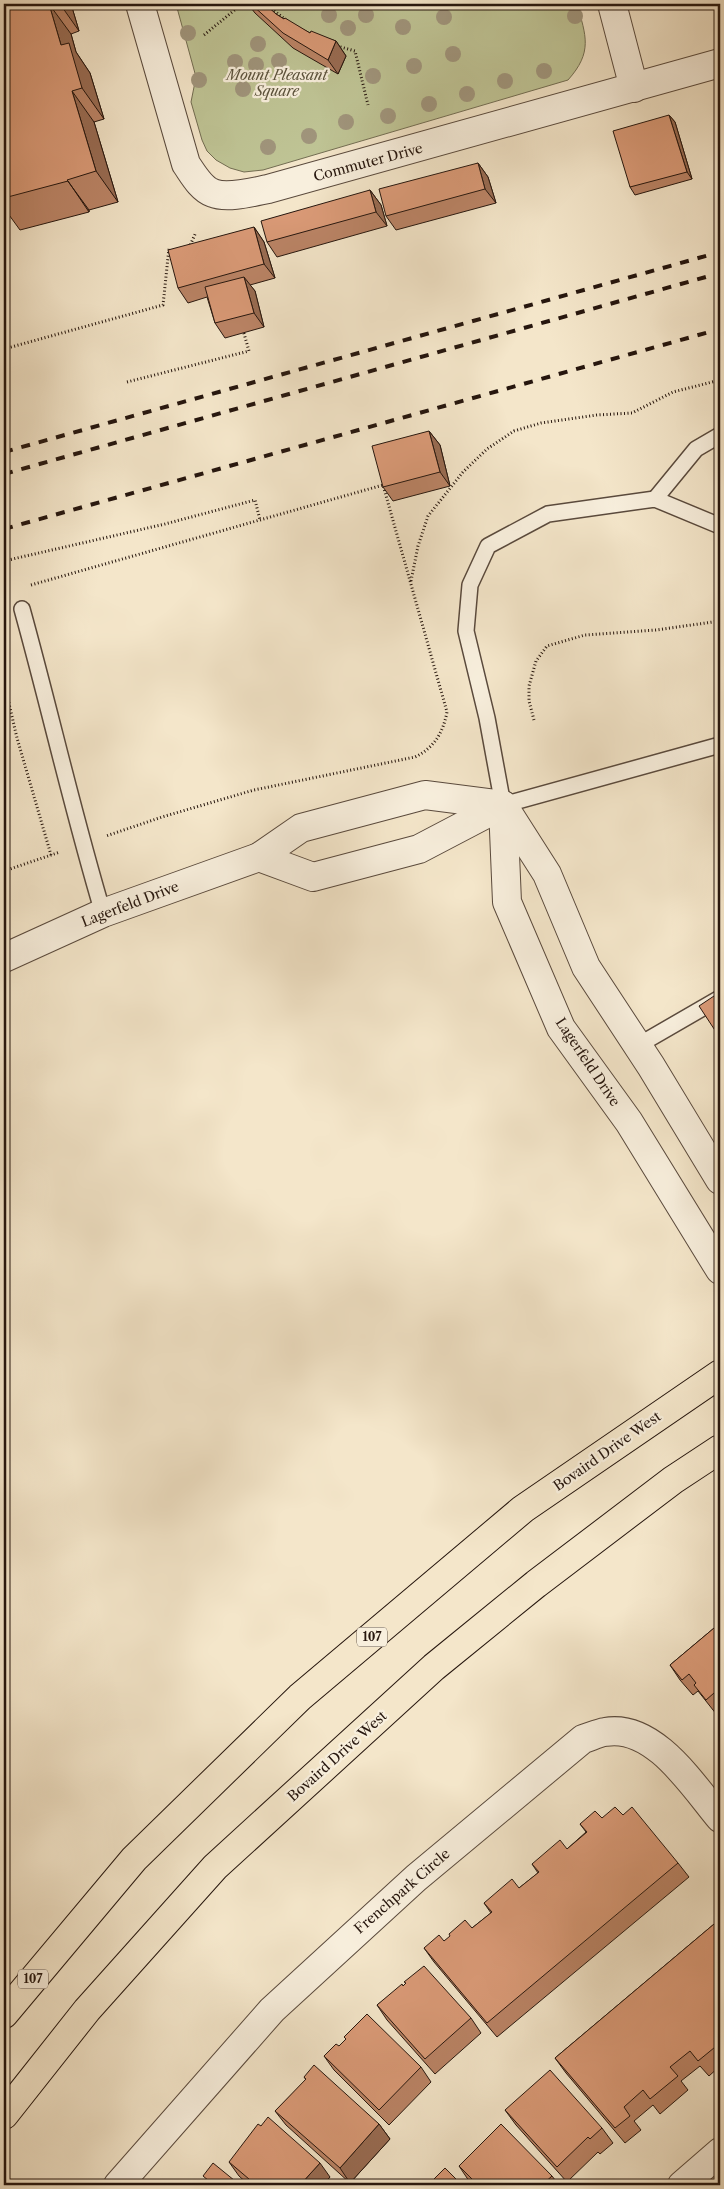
<svg xmlns="http://www.w3.org/2000/svg" width="724" height="2189" font-family="'Libre Caslon Text',serif">
	<rect width="100%" height="100%" fill="#f4e6ca"/>
	<filter id="stains"><feTurbulence type="fractalNoise" baseFrequency=".004" numOctaves="4"/><feColorMatrix values="0 0 0 0 .2 0 0 0 0 .09 0 0 0 0 .02 0 0 0 .5 -.17"/></filter>
	<radialGradient id="worn" r=".72"><stop offset=".6" stop-color="#630" stop-opacity="0"/><stop offset="1" stop-color="#630" stop-opacity=".3"/></radialGradient>
	<path fill="#bfc495" stroke="#726d52" d="M176 4H577C586 36 593 52 568 80L263 170 244 172 230 168 216 160 207 151 202 140 191 102 196 77Z"/>
	<g fill="none" stroke-linecap="round" stroke-linejoin="round">
		<g stroke="#5a4a3d" stroke-width="18">
			<g id="service">
				<path d="M655 499 696 449 720 435"/>
				<path d="M720 526 655 499 548 514 488 546 470 585 466 631 487 718 503 805 720 745"/>
				<path d="M22 609C50 710 73 813 103 913"/>
				<path d="M637 1046 720 998"/>
			</g>
		</g>
		<g stroke="#5a4a3d" stroke-width="30">
			<g id="minor">
				<path d="M612 4 634 88"/>
				<path d="M118 2185 272 2010 416 1878 583 1739C590 1737 598 1733 605 1732 654 1723 693 1786 720 1818"/>
				<path d="M682 2185 720 2152"/>
			</g>
		</g>
		<g stroke="#5a4a3d" stroke-width="30">
			<g id="tertiary">
				<path d="M140 4 186 164C193 174 201 189 213 193 227 199 253 192 268 189L720 63"/>
				<path d="M503 807 507 902 561 1028 629 1122 720 1270"/>
				<path d="M259 857 313 877 419 849 503 805"/>
				<path d="M4 958 103 913 259 857 301 828 425 795 503 805 547 874 586 967 651 1066 720 1180"/>
			</g>
		</g>
		<g stroke="#26160e" stroke-width="30">
			<g id="primary">
				<path d="M4 2014 134 1859 300 1697 523 1509 720 1374"/>
				<path d="M4 2115 87 2010 215 1867 434 1667 536 1584 673 1480 720 1449"/>
			</g>
		</g>
		<g stroke="#26160e" stroke-width="3" stroke-dasharray="1 2.5" stroke-linecap="butt">
			<path d="M266 4 287 21"/>
			<path d="M204 35 242 4"/>
			<path d="M337 46 355 51 368 105"/>
			<path d="M189 248 196 232"/>
			<path d="M4 349 163 305 169 248"/>
			<path d="M127 382 249 351 243 330"/>
			<path d="M4 561 165 524 255 500 260 520"/>
			<path d="M411 581 418 546 428 516 463 472 487 449 514 431 541 423 597 415 632 413 673 392 720 380"/>
			<path d="M31 585 383 485 447 712C443 733 434 748 415 757L254 790 162 817 106 836"/>
			<path d="M4 682 17 738 51 855"/>
			<path d="M534 720 529 701V686L536 661 547 646 585 635 656 630 720 621"/>
			<path d="M4 871 60 852"/>
		</g>
		<use href="#service" stroke="#f8efdd" stroke-width="15"/>
		<use href="#minor" stroke="#f8efdd" stroke-width="28"/>
		<use href="#tertiary" stroke="#f8efdd" stroke-width="28"/>
		<use href="#primary" stroke="#f4e6ca" stroke-width="28"/>
		<g stroke="#26160e" stroke-width="4" stroke-dasharray="9 9" stroke-linecap="butt">
			<path d="M4 452 720 252"/>
			<path d="M4 474 720 273"/>
			<path d="M4 529 720 329"/>
		</g>
	</g>
	<g fill="#a0957c">
		<circle cx="329" cy="15" r="8"/>
		<circle cx="366" cy="15" r="8"/>
		<circle cx="575" cy="16" r="8"/>
		<circle cx="444" cy="17" r="8"/>
		<circle cx="403" cy="27" r="8"/>
		<circle cx="348" cy="28" r="8"/>
		<circle cx="188" cy="33" r="8"/>
		<circle cx="258" cy="44" r="8"/>
		<circle cx="453" cy="54" r="8"/>
		<circle cx="279" cy="61" r="8"/>
		<circle cx="235" cy="62" r="8"/>
		<circle cx="256" cy="65" r="8"/>
		<circle cx="414" cy="66" r="8"/>
		<circle cx="544" cy="71" r="8"/>
		<circle cx="373" cy="76" r="8"/>
		<circle cx="199" cy="80" r="8"/>
		<circle cx="505" cy="81" r="8"/>
		<circle cx="243" cy="89" r="8"/>
		<circle cx="467" cy="94" r="8"/>
		<circle cx="429" cy="104" r="8"/>
		<circle cx="388" cy="116" r="8"/>
		<circle cx="346" cy="122" r="8"/>
		<circle cx="309" cy="136" r="8"/>
		<circle cx="268" cy="147" r="8"/>
	</g>
	<g fill="#bb8466" stroke="#26160e">
		<path d="M4 4H71L79 31 71 34 76 52 90 73 104 119 94 122 118 202 89 210V212L20 230 4 208Z"/>
		<path d="M248 4H265L276 14 284 19 310 33 336 41 346 56 338 74 293 48 255 13Z"/>
		<path d="M669 115 675 122 692 179 635 195 630 187Z"/>
		<path d="M478 163 488 177 496 203 396 230 386 216Z"/>
		<path d="M370 190 381 205 387 226 277 257 267 242Z"/>
		<path d="M254 227 264 242 275 278 250 285 255 291 264 327 225 338 215 323 207 297 188 303 178 288Z"/>
		<path d="M429 431 440 445 450 486 393 501 383 487Z"/>
		<path d="M720 1623V1712L717 1715 698 1691 693 1695 680 1680 670 1665Z"/>
		<path d="M623 1815 678 1863 689 1877 497 2037 434 1962 424 1948 444 1941 472 1928 491 1913 484 1903 519 1888 538 1873 532 1864 567 1849 586 1832 580 1824 602 1818Z"/>
		<path d="M720 1919V2066L709 2076 700 2066 681 2081 688 2090 660 2114 653 2105 634 2121 641 2130 625 2143 566 2073 555 2058Z"/>
		<path d="M403 1986 471 2018 481 2033 435 2074 387 2020 377 2005Z"/>
		<path d="M339 2046 421 2067 431 2082 389 2125 334 2070 324 2056Z"/>
		<path d="M304 2077 379 2124 390 2139 350 2183 286 2125 275 2111 306 2080Z"/>
		<path d="M505 2110 602 2128 613 2143 600 2154 598 2152 567 2182 516 2125Z"/>
		<path d="M229 2162 330 2177 323 2185H249L239 2176Z"/>
		<path d="M459 2166 552 2176 559 2185H474L469 2181Z"/>
	</g>
	<g fill="#996c53" stroke="#26160e">
		<path d="M49 4 71 34 76 52 90 73 104 119 82 88 61 45Z"/>
		<path d="M60 4H71L79 31Z"/>
		<path d="M336 41 346 56 338 74 328 60Z"/>
		<path d="M72 91 94 122 118 202 96 171Z"/>
		<path d="M669 115 675 122 692 179 687 172Z"/>
		<path d="M478 163 488 177 496 203 485 189Z"/>
		<path d="M67 180 89 210V212L68 181Z"/>
		<path d="M370 190 381 205 387 226 376 212Z"/>
		<path d="M254 227 264 242 275 278 264 264Z"/>
		<path d="M244 277 255 291 264 327 254 313Z"/>
		<path d="M429 431 440 445 450 486 440 472Z"/>
		<path d="M379 2124 390 2139 350 2183 340 2168Z"/>
		<path d="M320 2163 330 2177 323 2185H300Z"/>
	</g>
	<g fill="#da9a77" stroke="#26160e">
		<path d="M4 4H49L61 45 69 43 82 88 72 91 96 171 67 180 68 181 4 198Z"/>
		<path d="M251 4H265L276 14 284 19 285 18 310 33 311 31 336 41 328 60 283 33Z"/>
		<path d="M669 115 687 172 630 187 613 131Z"/>
		<path d="M478 163 485 189 386 216 379 189Z"/>
		<path d="M370 190 376 212 267 242 261 221Z"/>
		<path d="M254 227 264 264 178 288 168 250Z"/>
		<path d="M244 277 254 313 215 323 205 287Z"/>
		<path d="M429 431 440 472 383 487 372 446Z"/>
		<path d="M720 992V1038L699 1006Z"/>
		<path d="M720 1623V1701L714 1693 706 1700 694 1685 696 1683 689 1674 682 1680 670 1665Z"/>
		<path d="M615 1807 623 1815 632 1807 678 1863 487 2023 424 1948 439 1935 444 1941 450 1936 449 1934 465 1920 472 1928 492 1912 484 1903 512 1879 519 1888 539 1872 532 1864 560 1840 567 1849 587 1832 580 1824 595 1811 602 1818Z"/>
		<path d="M720 1919V2026L718 2028 720 2031V2043L698 2061 690 2051 670 2067 678 2076 650 2099 643 2090 624 2107 630 2116 615 2128 555 2058Z"/>
		<path d="M424 1966 471 2018 425 2059 377 2005 402 1984 403 1986 406 1983 404 1982Z"/>
		<path d="M367 2014 421 2067 379 2110 324 2056 336 2044 339 2046 346 2039 344 2037Z"/>
		<path d="M314 2065 379 2124 340 2168 275 2111 306 2079 304 2077Z"/>
		<path d="M550 2070 602 2128 590 2139 588 2137 557 2167 505 2110Z"/>
		<path d="M268 2117 320 2163 300 2185H256L229 2162 258 2124 261 2126Z"/>
		<path d="M501 2124 552 2176 542 2185H478L459 2166Z"/>
		<path d="M213 2163 240 2185H205L209 2181 203 2176Z"/>
		<path d="M445 2168 462 2185H428Z"/>
	</g>
	<g text-anchor="middle" stroke-width="4.5" stroke-linejoin="round" paint-order="stroke">
		<g fill="#f8efdd" stroke="#65574c" stroke-width="1">
			<rect x="357" y="1627.5" width="30" height="19" rx="4"/>
			<rect x="18" y="1969.5" width="30" height="19" rx="4"/>
		</g>
		<g font-size="12" font-weight="bold" fill="#26160e">
			<text x="372" y="1641">107</text>
			<text x="33" y="1983">107</text>
		</g>
		<g font-size="14" font-style="italic" fill="#5c533d" stroke="#f8efdd">
			<text x="277" y="80">Mount Pleasant<tspan x="277" dy="16">Square</tspan></text>
		</g>
		<g font-size="14" fill="#26160e" stroke="#f8efdd">
			<text transform="translate(368 162) rotate(-15)" y="5">Commuter Drive</text>
			<text transform="translate(130 904) rotate(-21)" y="5">Lagerfeld Drive</text>
			<text transform="translate(588 1062) rotate(56)" y="5">Lagerfeld Drive</text>
			<text transform="translate(607 1451) rotate(-35)" y="5">Bovaird Drive West</text>
			<text transform="translate(337 1756) rotate(-42)" y="5">Bovaird Drive West</text>
			<text transform="translate(402 1891) rotate(-41)" y="5">Frenchpark Circle</text>
		</g>
	</g>
	<rect width="724" height="2189" fill="none" stroke="#f4e6ca" stroke-width="20"/>
	<rect x="5" y="5" width="714" height="2179" fill="none" stroke="#26160e" stroke-width="2.5"/>
	<rect x="10" y="10" width="704" height="2169" fill="none" stroke="#26160e"/>
	<rect width="100%" height="100%" filter="url(#stains)"/>
	<rect width="100%" height="100%" fill="url(#worn)"/>
</svg>
